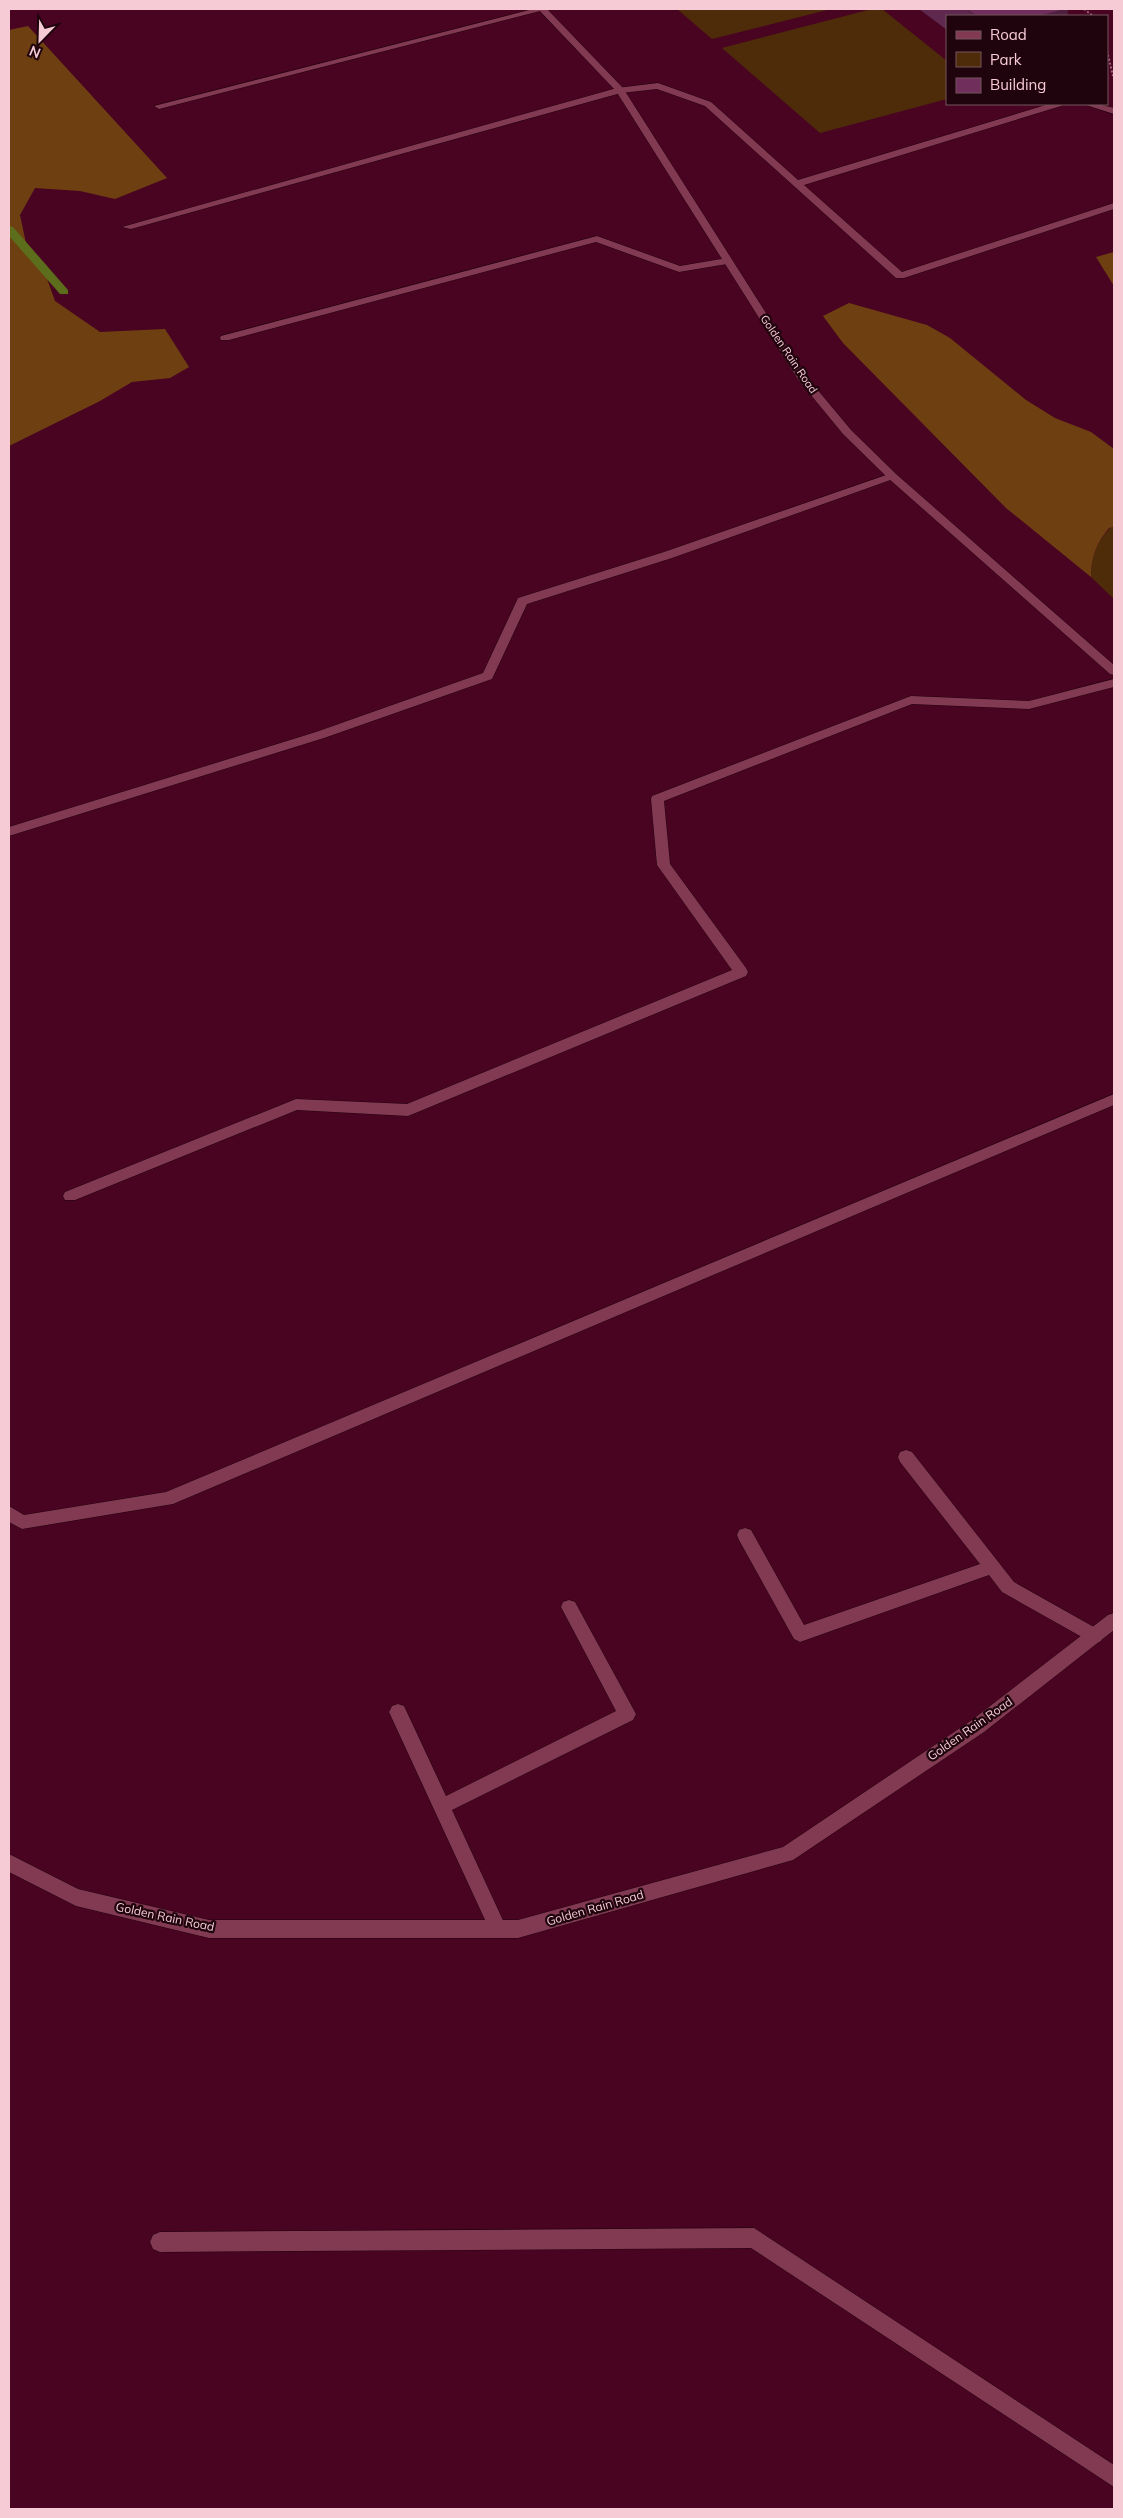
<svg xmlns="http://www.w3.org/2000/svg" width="1123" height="2518" font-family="Mulish,sans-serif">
	<rect width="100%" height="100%" fill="#490422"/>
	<g fill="#4e2c09">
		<path d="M677 9H831L712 39Z"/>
		<path d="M872 9H882L947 61V99L820 133 722 48Z"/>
		<path d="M1114 527V599L1091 577C1091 556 1096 544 1110 528Z"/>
	</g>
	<g fill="#6e4011">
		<path d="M28 26 167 178 115 199 80 191 35 188 20 215 27 248 46 276 55 301 100 332 165 329 189 367 170 378 132 382 100 401 9 446V30Z"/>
		<path d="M1114 252V286L1096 257Z"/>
		<path d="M849 303 927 325 950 338 1026 400 1055 418 1091 432 1114 449V527L1109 528C1096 544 1091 557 1091 577L1006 508 843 343 823 316Z"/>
	</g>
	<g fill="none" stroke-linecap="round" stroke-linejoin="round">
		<path fill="#5c6e1b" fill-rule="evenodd" d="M9 226 13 227 68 290V294H60L9 236Z"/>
		<g stroke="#22020d" stroke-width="1">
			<g id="lane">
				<path d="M533 9H548L159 109 154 106Z"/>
				<path d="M658 83 711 102 798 180 1049 104H1063L1061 106 804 185 902 272 1114 203V209L904 278H896L705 106 657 89 621 93 131 229 122 227 617 88Z"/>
				<path d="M1083 104H1098L1114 108V114Z"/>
				<path d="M597 236 680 266 727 258 732 261 727 264 679 272 596 242 229 340H221L220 338 221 336Z"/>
				<path d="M892 473 898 476 896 478 672 558 527 604 492 679 324 738 9 836V827L316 732 483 673 518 598 664 552Z"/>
				<path d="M1114 679V687L1029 709 912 704 664 801 670 864 746 968 748 972 746 976 413 1114 408 1116 297 1110 75 1200H65L63 1196 65 1192 296 1099 407 1104 732 970 657 865 651 799 652 796 911 696 1029 701Z"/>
				<path d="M1114 1094V1105L173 1504 22 1529 9 1522V1506L24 1515 166 1492Z"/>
				<path d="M906 1450 912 1452 1014 1582 1101 1631 1103 1636 1101 1641 1095 1644 1089 1641 1002 1592 989 1575 800 1642 794 1639 739 1540 737 1535 739 1530 745 1528 751 1530 804 1625 980 1564 900 1462 898 1457 900 1452Z"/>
				<path d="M569 1600 575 1602 636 1714 633 1720 452 1810 507 1929 504 1935 498 1938 492 1935 389 1712 392 1706 398 1704 404 1706 446 1796 616 1711 561 1607 563 1602Z"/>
				<path d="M754 2228 1114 2465V2487L751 2248 160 2252 153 2249 150 2242 153 2235 160 2232Z"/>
			</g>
		</g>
		<g stroke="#22020d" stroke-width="1">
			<g id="street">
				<path d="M538 9H547L623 88 806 376 851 430 896 474 1114 665V675L1110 674 888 478 843 434 797 378 616 91Z"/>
				<path d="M1114 1613V1630L984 1732 793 1860 518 1938H209L76 1906 9 1872V1854L78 1889 209 1920H518L783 1847 972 1720 1108 1615Z"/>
			</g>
		</g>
		<g stroke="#9f677c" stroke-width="2" stroke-dasharray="2 2" stroke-linecap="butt">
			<path d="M1084 9 1093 16"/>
			<path d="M1107 51 1113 76"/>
		</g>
		<use href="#lane" fill="#813a51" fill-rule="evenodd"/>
		<use href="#street" fill="#813a51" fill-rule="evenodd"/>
	</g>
	<path fill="#5f284e" d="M919 9H1068L1067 16H947V30Z"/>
	<path fill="#4e2040" d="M1066 9H1068L1067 16H1040Z"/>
	<path fill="#6f2e5b" stroke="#4e2040" d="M966 9H1066L1040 16H976Z"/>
	<g text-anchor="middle" stroke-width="4.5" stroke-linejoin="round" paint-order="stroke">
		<g font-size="11" fill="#f6cbd6" stroke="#1f040d">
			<text transform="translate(789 354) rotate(56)" y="4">Golden Rain Road</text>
		</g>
		<g font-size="12" fill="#f6cbd6" stroke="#1f040d">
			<text transform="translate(970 1729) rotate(-35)" y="4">Golden Rain Road</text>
			<text transform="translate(595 1908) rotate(-16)" y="4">Golden Rain Road</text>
			<text transform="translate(165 1917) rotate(12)" y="4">Golden Rain Road</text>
		</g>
	</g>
	<rect width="1123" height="2518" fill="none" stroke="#f6cbd6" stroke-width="20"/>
	<rect x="946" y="15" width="162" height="90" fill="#1f040d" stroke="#75545d"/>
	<rect x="956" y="31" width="25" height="8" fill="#813a51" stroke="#75545d"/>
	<text x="990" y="40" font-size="15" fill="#f6cbd6">Road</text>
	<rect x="956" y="52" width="25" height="15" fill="#4e2c09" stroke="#75545d"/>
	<text x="990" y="65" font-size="15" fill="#f6cbd6">Park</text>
	<rect x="956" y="78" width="25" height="15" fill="#6f2e5b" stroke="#75545d"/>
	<text x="990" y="90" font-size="15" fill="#f6cbd6">Building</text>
	<g transform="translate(40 40) rotate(203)" stroke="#1f040d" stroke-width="4" paint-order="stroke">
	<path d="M0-4L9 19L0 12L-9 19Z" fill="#f6cbd6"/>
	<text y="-8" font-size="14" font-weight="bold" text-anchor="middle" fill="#f6cbd6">N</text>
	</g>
</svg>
